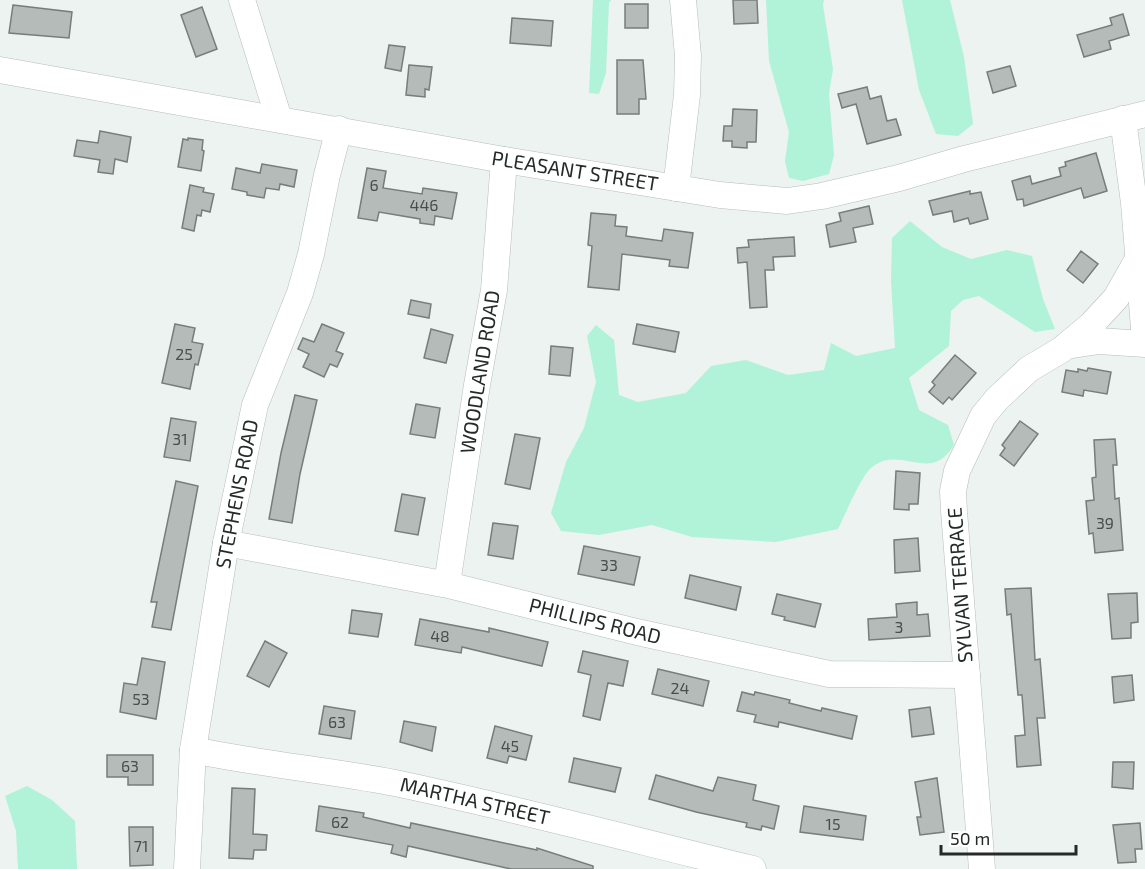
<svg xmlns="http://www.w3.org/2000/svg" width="1145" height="869" font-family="'Exo 2',sans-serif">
	<rect width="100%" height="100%" fill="#ecf3f0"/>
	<g fill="#b0f3d8">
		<path d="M593 0H611L609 3 606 73 599 94 589 93Z"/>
		<path d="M766 0H824L823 5 833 69 829 94 834 155 829 174 803 181 789 178 785 161 789 132 769 61Z"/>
		<path d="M902 0H950L964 57 973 124 958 136 936 134 919 90Z"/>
		<path d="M910 221 942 247 971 259 1007 250 1032 256 1043 299 1055 329 1035 332 979 296 963 300 951 311 949 346 909 378 919 410 948 425 954 445C930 485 902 444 872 467 861 476 845 515 838 529L776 542 692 537 652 525 599 535 561 531 551 513 566 462 584 428 596 382 587 336 596 325 614 340 619 395 638 402 686 393 711 366 746 360 788 375 824 370 831 343 856 356 895 348 891 281 892 238Z"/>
		<path d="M27 786 52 800 75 821 77 869H18L16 831 5 796Z"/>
	</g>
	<g fill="#b5bbb8" stroke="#777d7a" stroke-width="1.5">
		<path d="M733 0H757L758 23 734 24Z"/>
		<rect x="625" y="4" width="23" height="24"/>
		<path d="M13 5 72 12 69 38 9 33Z"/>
		<path d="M202 7 217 49 196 57 181 15Z"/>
		<path d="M1123 14 1129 35 1109 41 1111 49 1084 57 1077 35 1112 25 1110 18Z"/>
		<path d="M512 18 553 21 551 46 510 43Z"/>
		<path d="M389 45 405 47 401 71 385 68Z"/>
		<path d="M617 60H643L646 99H639V114H617Z"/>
		<path d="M409 65 432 67 429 90 425 89V97L406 95Z"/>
		<path d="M1010 66 1016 86 993 93 987 72Z"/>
		<path d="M867 87 870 99 881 96 887 121 896 119 901 135 867 144 856 104 842 108 838 94Z"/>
		<path d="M733 109 757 110 756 142H747V148L732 147V141H723L724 126H732Z"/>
		<path d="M100 131 131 137 127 162 115 159 113 174 98 172 100 160 74 156 77 140 98 143Z"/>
		<path d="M188 138 203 140 202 150 204 151 201 171 178 167 183 139 188 140Z"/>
		<path d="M1096 153 1107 191 1084 198 1081 188 1024 206 1023 199 1017 200 1012 181 1030 176 1032 184 1061 176 1059 168 1066 166 1065 162Z"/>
		<path d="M262 164 297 170 294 187 280 184 279 190 266 188 264 198 247 195V192L232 189 236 168 260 173Z"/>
		<path d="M367 168 386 171 383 188 422 194 423 188 457 193 452 219 435 216 434 225 420 223V219L379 212 377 221 358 218Z"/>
		<path d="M190 185 204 188 203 192 214 194 210 212 202 210 201 216 197 215 194 231 182 228Z"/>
		<path d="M970 191V194L981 192 988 219 970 224 968 218 954 222 952 211 933 215 929 201Z"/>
		<path d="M869 206 873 224 853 228 856 242 830 247 826 225 841 221 839 213Z"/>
		<path d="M591 213 616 215 615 226 627 227 626 236 662 241 664 229 693 233 688 268 669 266 670 260 622 254 619 290 588 287 592 246 588 245Z"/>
		<path d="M794 237 795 256 773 257 774 270H765L767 307 750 308 747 262 738 263 737 248 749 247 748 240Z"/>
		<path d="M1081 251 1098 264 1083 283 1067 270Z"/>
		<path d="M411 300 431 304 429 318 408 314Z"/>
		<path d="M175 324 195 328 192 342 203 344 198 365 195 364 190 389 162 383Z"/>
		<path d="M322 324 344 333 336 351 343 354 337 367 330 364 324 377 303 367 309 354 298 349 303 338 314 342Z"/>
		<path d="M637 324 679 332 675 352 633 344Z"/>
		<path d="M431 329 453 335 446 363 424 358Z"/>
		<path d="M551 346 573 348 570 376 549 374Z"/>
		<path d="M955 355 976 373 952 400 949 397 943 404 929 392 935 385 932 382Z"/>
		<path d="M1088 368 1111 372 1107 394 1084 390 1083 396 1062 392 1066 370 1078 372V369L1087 371Z"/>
		<path d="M295 395 317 400 300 474 292 523 269 519 281 453Z"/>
		<path d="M416 404 440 408 435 438 410 434Z"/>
		<path d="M171 418 196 422 190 461 164 457Z"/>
		<path d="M1020 421 1038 434 1014 466 1000 455 1005 448 1002 445Z"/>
		<path d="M515 434 540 438 530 489 505 484Z"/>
		<path d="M1115 439 1117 465H1113L1115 499 1119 498 1123 550 1095 553 1093 533 1089 534 1086 501 1094 500 1092 478 1096 477 1094 440Z"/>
		<path d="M896 471 920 473 918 504H909V510L894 509Z"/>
		<path d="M176 481 198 486 171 630 152 627 157 602H151Z"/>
		<path d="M402 494 425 498 418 535 395 531Z"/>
		<path d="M493 523 518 526 513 559 488 555Z"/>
		<path d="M918 538 920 571 895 573 894 540Z"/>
		<path d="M584 546 640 557 634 585 578 574Z"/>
		<path d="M690 575 741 587 736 610 685 598Z"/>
		<path d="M1031 588 1035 660 1040 659 1045 718H1037L1041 765 1017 767 1015 736 1025 735 1022 695H1018L1011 614 1007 615 1005 589Z"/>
		<path d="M1137 593 1138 622 1131 623V638L1112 639 1108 594Z"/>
		<path d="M777 594 821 604 815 627 784 620 785 617 772 614Z"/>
		<path d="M917 602V615L928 614 930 636 869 640 868 619 897 617 896 604Z"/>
		<path d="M352 610 382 614 378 637 349 633Z"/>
		<path d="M420 619 489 632V628L548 642 542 666 462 647 461 653 415 645Z"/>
		<path d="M265 641 287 653 269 687 247 676Z"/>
		<path d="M583 651 628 661 623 686 608 683 600 720 583 716 591 675 578 672Z"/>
		<path d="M142 658 165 662 156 719 120 712 124 683 137 685Z"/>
		<path d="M658 669 709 681 703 706 652 694Z"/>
		<path d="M1132 675 1134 700 1114 703 1112 677Z"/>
		<path d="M742 692 754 695 755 692 790 700 789 703 821 711 822 708 857 716 852 739 779 722 778 727 754 722 756 715 737 711Z"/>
		<path d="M324 706 355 711 351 739 319 734Z"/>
		<path d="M930 707 934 734 912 737 909 710Z"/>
		<path d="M404 721 436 727 432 751 400 742Z"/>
		<path d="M495 726 532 736 526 760 509 756 507 763 487 758Z"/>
		<path d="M107 755H153V785H128V777H107Z"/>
		<path d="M574 758 621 768 615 792 569 782Z"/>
		<path d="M1113 762H1134L1133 789 1112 787Z"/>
		<path d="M656 775 713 791 718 777 756 785 753 800 779 806 774 829 762 826 761 830 746 827 747 823 696 812 649 799Z"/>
		<path d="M937 778 944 832 920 835 917 817H921L915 782Z"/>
		<path d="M232 788 255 789 253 834 267 835 266 850H254L253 859 229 858Z"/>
		<path d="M319 806 364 813 363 817 410 828 411 823 537 850V848L593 866V869H511L408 846 406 857 391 853 393 845 316 831Z"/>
		<path d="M804 806 866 816 863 840 800 832Z"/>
		<path d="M1140 823 1142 849H1135L1136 862 1118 863 1113 825Z"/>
		<path d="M129 827H153V865L130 866Z"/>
	</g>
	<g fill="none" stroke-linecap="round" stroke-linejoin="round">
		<g stroke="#b6bdba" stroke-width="27">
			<g id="minor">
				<path d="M242 0 279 119"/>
				<path d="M0 70 504 160 720 195 787 201 822 196 899 178 964 159 1145 114"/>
				<path d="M1123 119 1134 203 1145 341"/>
				<path d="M676 188 687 95 688 56 683 0"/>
				<path d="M1066 346 1099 341 1145 344"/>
				<path d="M226 543 448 585 637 632 829 674 967 675"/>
				<path d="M447 584 477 385 494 290 504 160"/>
				<path d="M193 750C260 764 328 770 395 783 515 808 634 840 753 869"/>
				<path d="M187 869 193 750 226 543 255 405 300 293 311 254 327 175 339 129"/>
				<path d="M982 869 954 511 953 491 957 471 983 416 997 399 1029 369 1061 350 1091 325 1116 298 1138 259"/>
			</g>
		</g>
		<use href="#minor" stroke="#fff" stroke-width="26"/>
	</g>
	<g text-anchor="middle" stroke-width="5" stroke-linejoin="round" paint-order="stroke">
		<g font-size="16" fill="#4a4e4b">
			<text x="374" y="191">6</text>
			<text x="424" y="211">446</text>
			<text x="184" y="360">25</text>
			<text x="180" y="445">31</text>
			<text x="1105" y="529">39</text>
			<text x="609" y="571">33</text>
			<text x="899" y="633">3</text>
			<text x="440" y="642">48</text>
			<text x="680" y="694">24</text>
			<text x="141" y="705">53</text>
			<text x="337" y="728">63</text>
			<text x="510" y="752">45</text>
			<text x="130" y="772">63</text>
			<text x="340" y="828">62</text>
			<text x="833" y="830">15</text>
			<text x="141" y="852">71</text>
		</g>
		<g font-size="20" fill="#262927" stroke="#fcfffe">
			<text transform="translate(575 171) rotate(9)" y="7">PLEASANT STREET</text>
			<text transform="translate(480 372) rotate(-81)" y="7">WOODLAND ROAD</text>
			<text transform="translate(237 494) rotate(-79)" y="7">STEPHENS ROAD</text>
			<text transform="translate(960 585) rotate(-94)" y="7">SYLVAN TERRACE</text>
			<text transform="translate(595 621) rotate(14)" y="7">PHILLIPS ROAD</text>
			<text transform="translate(475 801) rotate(13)" y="7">MARTHA STREET</text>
		</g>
	</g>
	<path d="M941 845v9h135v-9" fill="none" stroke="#262927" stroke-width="3"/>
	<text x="950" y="845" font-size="18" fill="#262927" stroke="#fcfffe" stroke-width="4.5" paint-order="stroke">50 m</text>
</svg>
